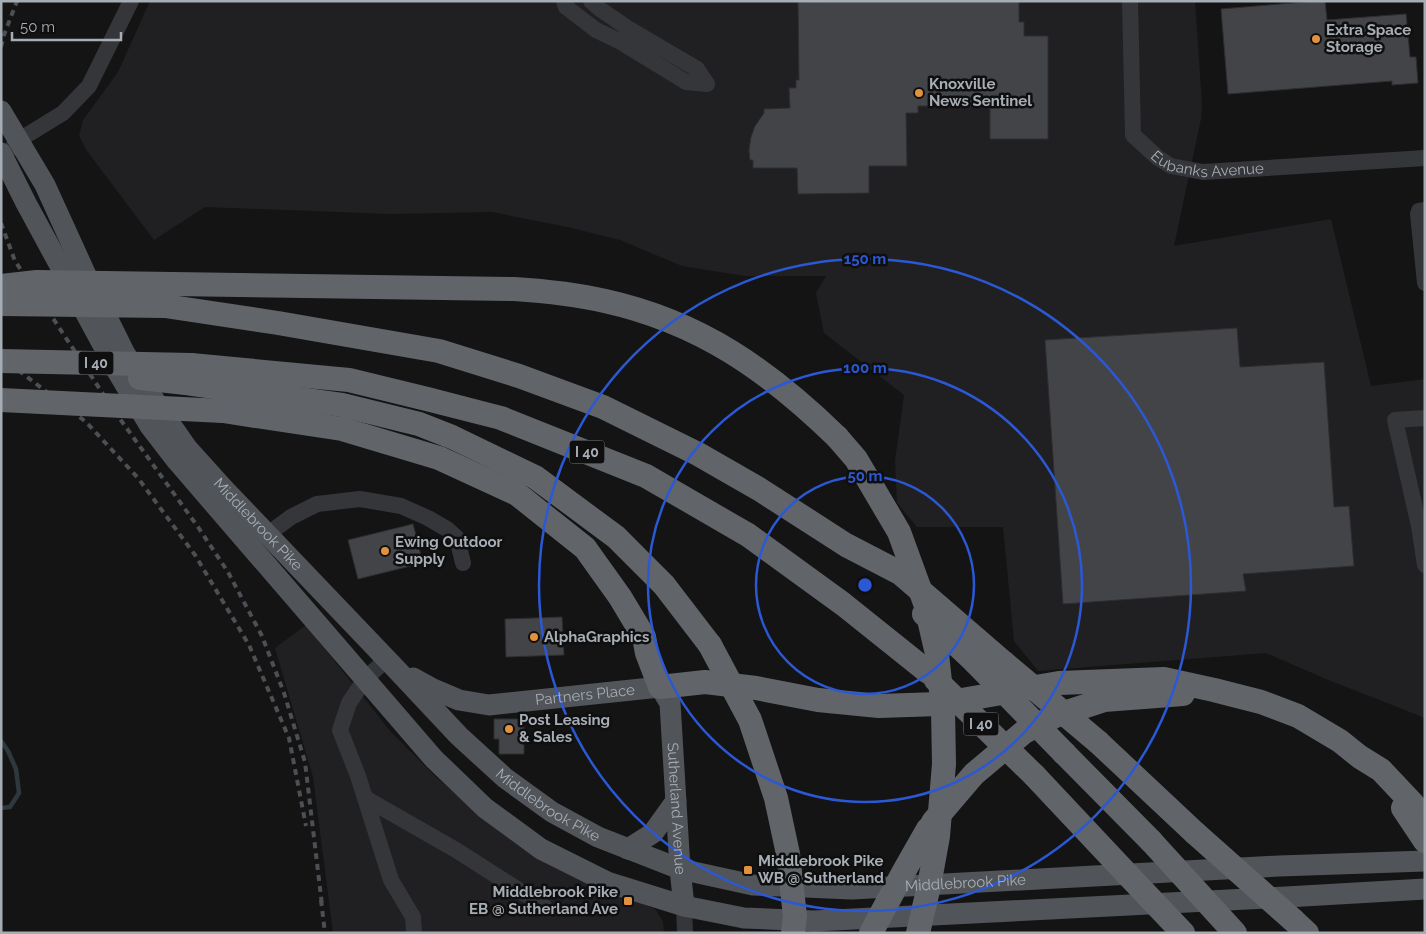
<svg xmlns="http://www.w3.org/2000/svg" width="1426" height="934" font-family="Raleway,sans-serif">
	<rect width="100%" height="100%" fill="#141415"/>
	<g fill="#202022">
		<path d="M150 1H1195L1202 104 1201 119 1174 246 1331 219 1371 386 1425 379V718L1326 679 1266 653 1038 671 1014 641 1003 527H917L897 503 895 461 904 395 824 333 816 293 826 276H745L682 266 620 240 572 228 492 212 390 214 205 207 154 240 87 151 79 136 83 120 118 72Z"/>
		<path d="M306 625 391 732 434 775 488 823 547 860 655 909 663 921 664 933H333L313 777 275 648Z"/>
	</g>
	<g fill="none" stroke-linecap="round" stroke-linejoin="round">
		<path stroke="#2e383d" stroke-width="4.5" d="M1 741 8 751 16 769 19 793 10 807 1 808"/>
	</g>
	<g fill="#434448" stroke="#2e2e31">
		<path d="M857 1H1019V22H1024V36H1048V139H990V106H918V113H906L907 166H869V193L798 194 797 168H753V160H750L749 150 751 137 755 126 764 113V109L790 108 789 88H796V80H799L798 2Z"/>
		<path d="M1316 1H1325L1327 20 1406 14 1410 57H1416L1418 83 1392 85V81L1228 94 1221 9Z"/>
		<path d="M1237 328 1240 367 1324 362 1334 507 1349 506 1354 566 1243 574 1246 591 1063 604 1045 340Z"/>
		<path d="M413 524 423 563 358 579 348 540Z"/>
		<path d="M562 617 564 655 506 657 505 619Z"/>
		<path d="M494 719H524V754H499V739H494Z"/>
	</g>
	<g fill="none" stroke-linecap="round" stroke-linejoin="round">
		<g stroke="#35363a" stroke-width="16">
			<path d="M564 1 566 7 596 30 619 41 686 82 707 84 697 69 629 29 600 9 591 1"/>
			<path id="s1" d="M1130 1 1133 135 1158 158 1171 166 1203 172 1425 158"/>
			<path d="M12 148 19 140 63 113 89 86 131 1"/>
			<path d="M1425 210 1419 211 1418 214 1425 283"/>
			<path d="M1425 418 1395 420 1419 526 1425 565"/>
			<path d="M268 534 291 517 317 504 360 499 401 506 428 518 447 529 457 538 463 563"/>
			<path d="M387 659 365 679 349 703 340 730 358 776 391 880 413 917 414 933"/>
			<path d="M365 798 456 850 545 907"/>
			<path d="M684 906 685 933"/>
		</g>
		<g stroke="#515458" stroke-width="21">
			<path id="s2" d="M1 111 45 185 86 275 124 352 162 412 187 448 224 489 397 670 459 736 505 778 552 812 598 837 680 869 753 885 852 889 1279 866 1425 861"/>
			<path d="M1 153 26 203 116 369 150 426 177 461 434 759 485 808 541 849 607 882 684 906 744 918 814 921 1286 897 1425 889"/>
			<path id="s3" d="M413 678 433 689 459 700 489 705 660 687 670 703 680 869 684 906"/>
			<path d="M628 849 653 833 676 801"/>
		</g>
		<g stroke="#61656a" stroke-width="24">
			<path d="M172 284 514 289C545 291 575 294 605 301 700 322 768 370 837 437"/>
			<path d="M165 306 278 323 439 351 519 376 603 407 698 454 759 489 846 545 900 573 1003 662"/>
			<path d="M191 365 349 380 427 399 501 418 646 476 748 535 843 604 928 672"/>
			<path d="M186 383 342 405 419 424 452 437 535 477 616 537 664 585 710 645"/>
			<path d="M223 411 342 429 439 458 517 494 585 548 620 597 644 637 647 653 660 687 705 682 756 688 818 700 879 706 939 704 1059 683 1164 679 1214 690 1261 702 1298 716 1340 741 1360 757 1381 770 1413 804 1425 818"/>
			<path d="M924 614 975 662"/>
			<path d="M1098 742 1195 833"/>
			<path d="M1064 753 1151 841"/>
			<path d="M1034 775 1127 874"/>
			<path d="M1403 808 1425 841"/>
			<path d="M933 822 974 774 1024 732 1055 716 1104 700 1183 694"/>
			<path d="M1293 920 1307 933"/>
		</g>
		<g stroke="#4c4f53" stroke-width="4" stroke-dasharray="6 5" stroke-linecap="butt">
			<path d="M1 47 4 35 17 1"/>
			<path d="M1 223 15 261 115 412 198 527 228 572 262 636 284 693 305 762 322 905"/>
			<path d="M1 357 86 422 138 478 195 555 249 645 289 738 306 826"/>
			<path d="M321 900 325 933"/>
		</g>
		<g stroke="#61656a" stroke-width="24">
			<path d="M1 286 37 282 172 284"/>
			<path d="M1 304 165 306"/>
			<path d="M1 361 191 365"/>
			<path d="M140 378 186 383"/>
			<path d="M1 400 223 411"/>
			<path d="M837 437 856 459 899 532 926 606 937 654 943 709 944 764 938 836 929 886 918 933"/>
			<path d="M710 645 750 720 776 798 788 854 795 916 793 933"/>
			<path d="M975 662 1064 753"/>
			<path d="M1003 662 1098 742"/>
			<path d="M936 680 1034 775"/>
			<path d="M1195 833 1293 920"/>
			<path d="M1151 841 1235 933"/>
			<path d="M1127 874 1183 933"/>
			<path d="M871 933 903 873 928 829"/>
		</g>
	</g>
	<g fill="none" stroke="#2b58d4" stroke-width="2.5">
		<circle cx="865" cy="585" r="109"/>
		<circle cx="865" cy="585" r="217"/>
		<circle cx="865" cy="585" r="326"/>
	</g>
	<g fill="#e2913e" stroke="#0f0f10" stroke-width="2">
		<circle cx="1316" cy="39" r="5"/>
		<circle cx="919" cy="93" r="5"/>
		<circle cx="385" cy="551" r="5"/>
		<circle cx="534" cy="637" r="5"/>
		<circle cx="509" cy="729" r="5"/>
		<rect x="743" y="865" width="10" height="10" rx="2.5"/>
		<rect x="623" y="896" width="10" height="10" rx="2.5"/>
	</g>
	<g text-anchor="middle" stroke-width="5" stroke-linejoin="round" paint-order="stroke">
		<g fill="#0f0f10" stroke="#797e83" stroke-width="1">
			<rect x="78.5" y="351.5" width="35" height="23" rx="4"/>
			<rect x="569.5" y="440.5" width="35" height="23" rx="4"/>
			<rect x="963.5" y="712.5" width="35" height="23" rx="4"/>
		</g>
		<g font-size="14" font-weight="bold" fill="#a6adb4">
			<text x="96" y="368">I 40</text>
			<text x="587" y="457">I 40</text>
			<text x="981" y="729">I 40</text>
		</g>
		<g font-size="15" font-weight="bold" fill="#a6adb4" stroke="#0f0f10" text-anchor="start">
			<text x="1326" y="35">Extra Space<tspan x="1326" dy="17">Storage</tspan></text>
			<text x="929" y="89">Knoxville<tspan x="929" dy="17">News Sentinel</tspan></text>
			<text x="395" y="547">Ewing Outdoor<tspan x="395" dy="17">Supply</tspan></text>
			<text x="544" y="642">AlphaGraphics</text>
			<text x="519" y="725">Post Leasing<tspan x="519" dy="17">&amp; Sales</tspan></text>
			<text x="758" y="866">Middlebrook Pike<tspan x="758" dy="17">WB @ Sutherland</tspan></text>
			<text x="618" y="897" text-anchor="end">Middlebrook Pike<tspan x="618" dy="17">EB @ Sutherland Ave</tspan></text>
		</g>
		<g font-size="15" fill="#a6adb4" stroke="#0f0f10">
			<text dy="5" stroke="none"><textPath href="#s1" startOffset="219">Eubanks Avenue</textPath></text>
			<text dy="5" stroke="none"><textPath href="#s2" startOffset="490">Middlebrook Pike</textPath></text>
			<text dy="5" stroke="none"><textPath href="#s3" startOffset="178">Partners Place</textPath></text>
			<text dy="5" stroke="none"><textPath href="#s2" startOffset="895">Middlebrook Pike</textPath></text>
			<text dy="5" stroke="none"><textPath href="#s3" startOffset="378">Sutherland Avenue</textPath></text>
			<text dy="5" stroke="none"><textPath href="#s2" startOffset="1330">Middlebrook Pike</textPath></text>
		</g>
	</g>
	<circle cx="865" cy="585" r="8" fill="#2b58d4" stroke="#0f0f10" stroke-width="2.5"/>
	<g font-size="15" text-anchor="middle" font-weight="bold" fill="#2b58d4" stroke="#0f0f10" stroke-width="5" stroke-linejoin="round" paint-order="stroke">
		<text x="865" y="264">150 m</text>
		<text x="865" y="373">100 m</text>
		<text x="865" y="481">50 m</text>
	</g>
	<rect width="1426" height="934" fill="none" stroke="#a6adb4" stroke-width="5"/>
	<path d="M12 32v8h109v-8" fill="none" stroke="#a6adb4" stroke-width="2.5"/>
	<text x="20" y="32" font-size="15" fill="#a6adb4" stroke="#0f0f10" stroke-width="4" paint-order="stroke">50 m</text>
</svg>
